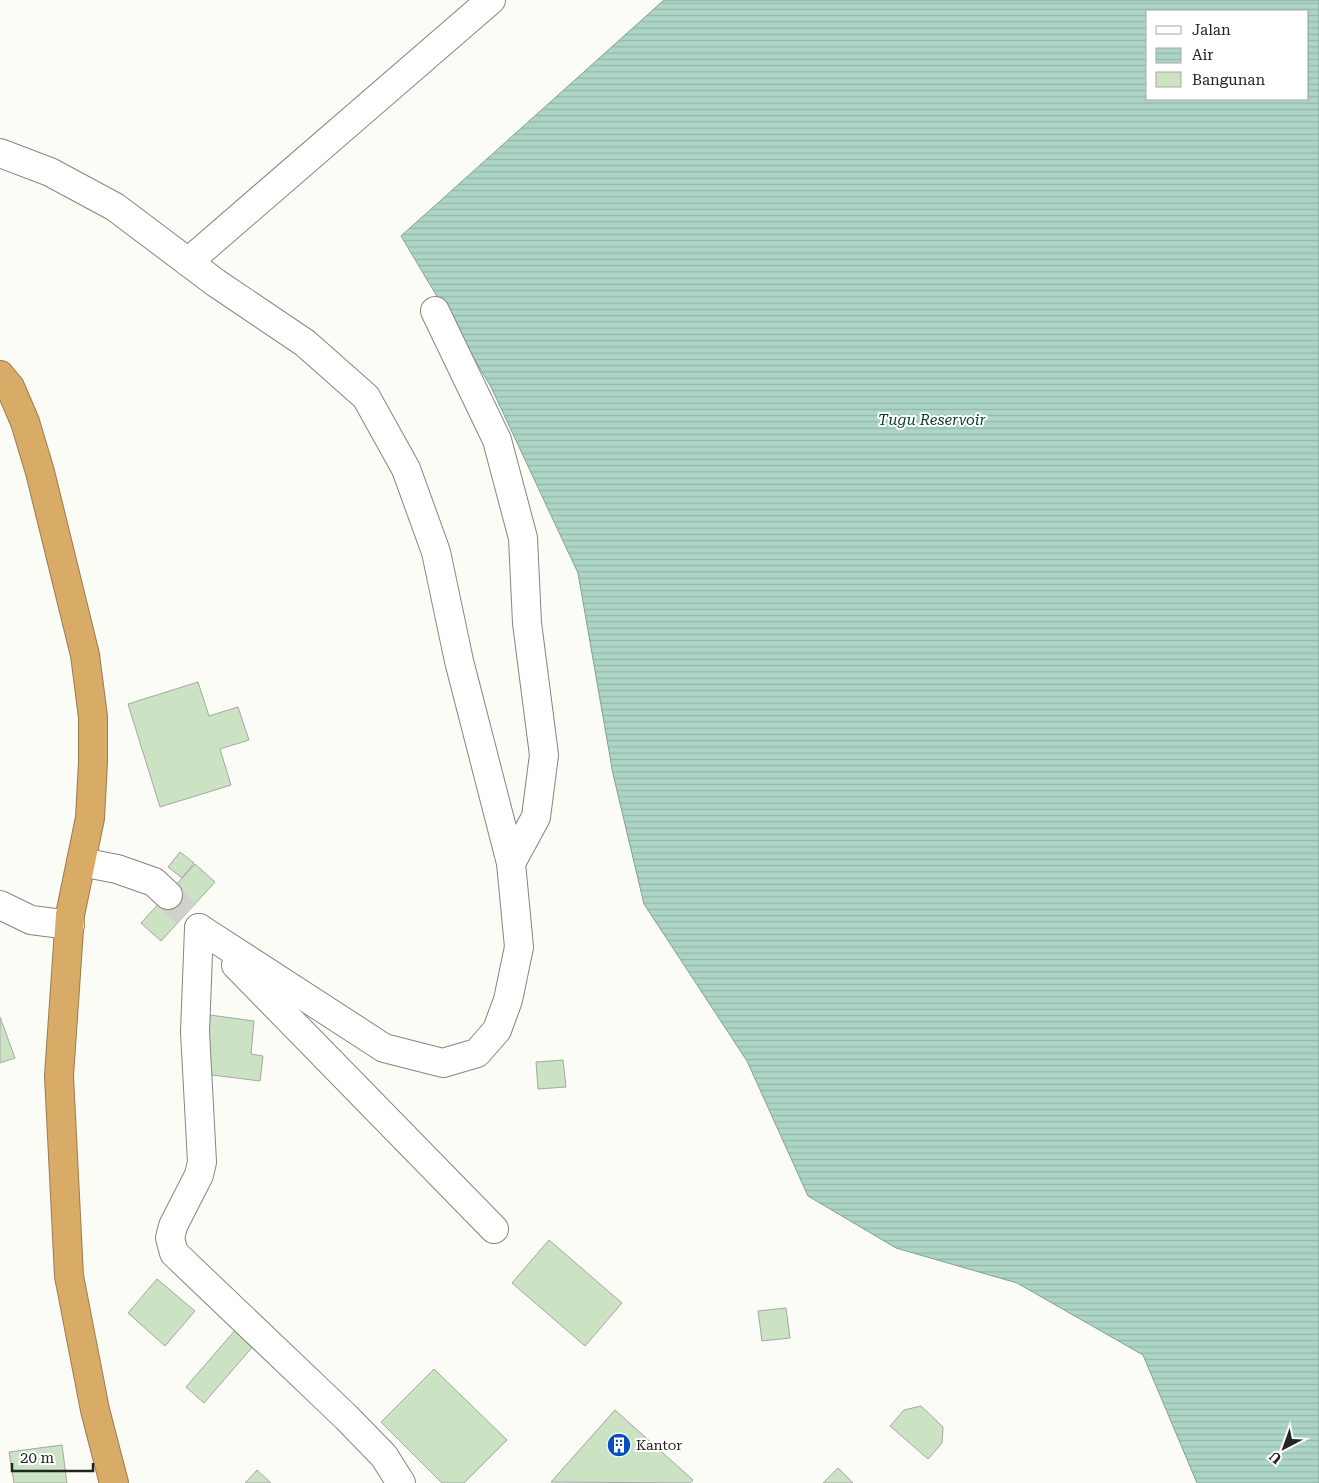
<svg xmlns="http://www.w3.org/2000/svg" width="1319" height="1483" font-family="'Roboto Serif',serif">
	<defs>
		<pattern id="water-rules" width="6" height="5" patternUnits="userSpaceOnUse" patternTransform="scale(1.25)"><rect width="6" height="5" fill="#acd5c5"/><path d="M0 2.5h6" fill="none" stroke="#94b7a9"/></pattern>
	</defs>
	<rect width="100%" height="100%" fill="#fcfcf7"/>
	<path fill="url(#water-rules)" stroke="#83a094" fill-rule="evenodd" d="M664 0H1319V1483H1197L1143 1355 1017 1283 896 1248 808 1196 747 1061 644 904 613 774 578 573 491 387 401 236ZM1148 11H1308V99H1148Z"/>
	<g fill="#cbe2c3" stroke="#a4a7a3">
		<path d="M198 682 209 716 238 707 249 740 220 749 231 785 160 807 128 704Z"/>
		<path d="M180 852 194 863 182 878 168 867Z"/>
		<path d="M195 864 215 882 161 941 141 923Z"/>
		<path d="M210 1015 254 1021 251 1054 263 1056 260 1081 204 1074Z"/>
		<path d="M0 1017 15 1058 0 1063Z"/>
		<path d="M563 1060 566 1087 538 1089 536 1062Z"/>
		<path d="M549 1240 622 1303 585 1346 512 1283Z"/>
		<path d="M157 1279 195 1311 165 1346 128 1313Z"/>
		<path d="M786 1308 790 1338 762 1341 758 1311Z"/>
		<path d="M237 1328 255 1344 204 1403 186 1387Z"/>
		<path d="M434 1369 507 1440 464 1483H442L381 1422Z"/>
		<path d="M921 1406 943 1427 942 1443 928 1459 890 1426 904 1410Z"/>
		<path d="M615 1410 693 1480 690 1483 551 1482Z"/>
		<path d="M62 1445 67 1483H14L9 1452Z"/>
		<path d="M838 1468 853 1483H823Z"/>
		<path d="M257 1470 271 1483H245Z"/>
	</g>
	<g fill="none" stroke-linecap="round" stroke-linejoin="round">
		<path stroke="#d1d1cc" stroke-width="28" stroke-dasharray="28 14" stroke-linecap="butt" d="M168 895 186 914"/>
		<g stroke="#858581" stroke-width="30">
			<g id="minor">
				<path d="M0 153 50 172 115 207 216 283 305 343 366 397 406 469 436 552 459 661 511 863 519 947 508 1000 497 1030 477 1053 443 1063 384 1048 199 928"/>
				<path d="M188 262 491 0"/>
				<path d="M435 311 497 440 523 538 527 623 544 755 536 817 511 863"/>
				<path d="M81 862 117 869 154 882 168 895"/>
				<path d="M0 905 31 920 70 925"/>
				<path d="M199 928 195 1032 202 1162 199 1175 173 1226 170 1238 174 1253 346 1417 384 1456 401 1483"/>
				<path d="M236 965 494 1229"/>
			</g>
		</g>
		<g stroke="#997c4f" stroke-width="30">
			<path id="highway" d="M0 375 10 387 25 422 40 472 85 655 93 717V762L90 818 70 915 59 1076 69 1276 95 1410 114 1483"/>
		</g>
		<use href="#minor" stroke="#fff" stroke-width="28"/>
		<use href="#highway" stroke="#d8ab67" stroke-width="28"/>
	</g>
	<defs>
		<g id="building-disc" transform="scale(1.25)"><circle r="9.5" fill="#054fba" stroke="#fff"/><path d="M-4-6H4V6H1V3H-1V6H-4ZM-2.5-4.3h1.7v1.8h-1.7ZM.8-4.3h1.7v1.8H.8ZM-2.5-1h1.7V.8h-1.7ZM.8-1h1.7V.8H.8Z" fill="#fff"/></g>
	</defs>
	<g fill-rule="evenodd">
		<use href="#building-disc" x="619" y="1445"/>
	</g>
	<g text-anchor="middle" stroke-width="4" stroke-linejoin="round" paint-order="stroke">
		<g font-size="14" fill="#242422" stroke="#fff" text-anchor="start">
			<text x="636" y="1450">Kantor</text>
		</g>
		<g font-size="15" font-style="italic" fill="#043e2e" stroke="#fff">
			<text x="932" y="425">Tugu Reservoir</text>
		</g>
	</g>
	<rect x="1146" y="10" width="162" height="90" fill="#ffffff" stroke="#a7a7a7"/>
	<rect x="1156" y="26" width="25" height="8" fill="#ffffff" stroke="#a7a7a7"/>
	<text x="1192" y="35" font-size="15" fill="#242422">Jalan</text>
	<rect x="1156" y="48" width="25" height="15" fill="url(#water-rules)" stroke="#a7a7a7"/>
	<text x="1192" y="60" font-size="15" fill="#242422">Air</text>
	<rect x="1156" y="72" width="25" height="15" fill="#cbe2c3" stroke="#a7a7a7"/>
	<text x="1192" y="85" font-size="15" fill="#242422">Bangunan</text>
	<g transform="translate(1284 1448) rotate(221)" stroke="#ffffff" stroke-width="4" paint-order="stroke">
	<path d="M0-4L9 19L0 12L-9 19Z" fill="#242422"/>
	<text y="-8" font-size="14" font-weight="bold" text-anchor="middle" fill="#242422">U</text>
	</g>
	<path d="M12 1463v8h81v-8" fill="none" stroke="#242422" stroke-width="2.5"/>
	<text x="20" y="1463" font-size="15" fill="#242422" stroke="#ffffff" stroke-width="4" paint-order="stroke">20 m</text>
</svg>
